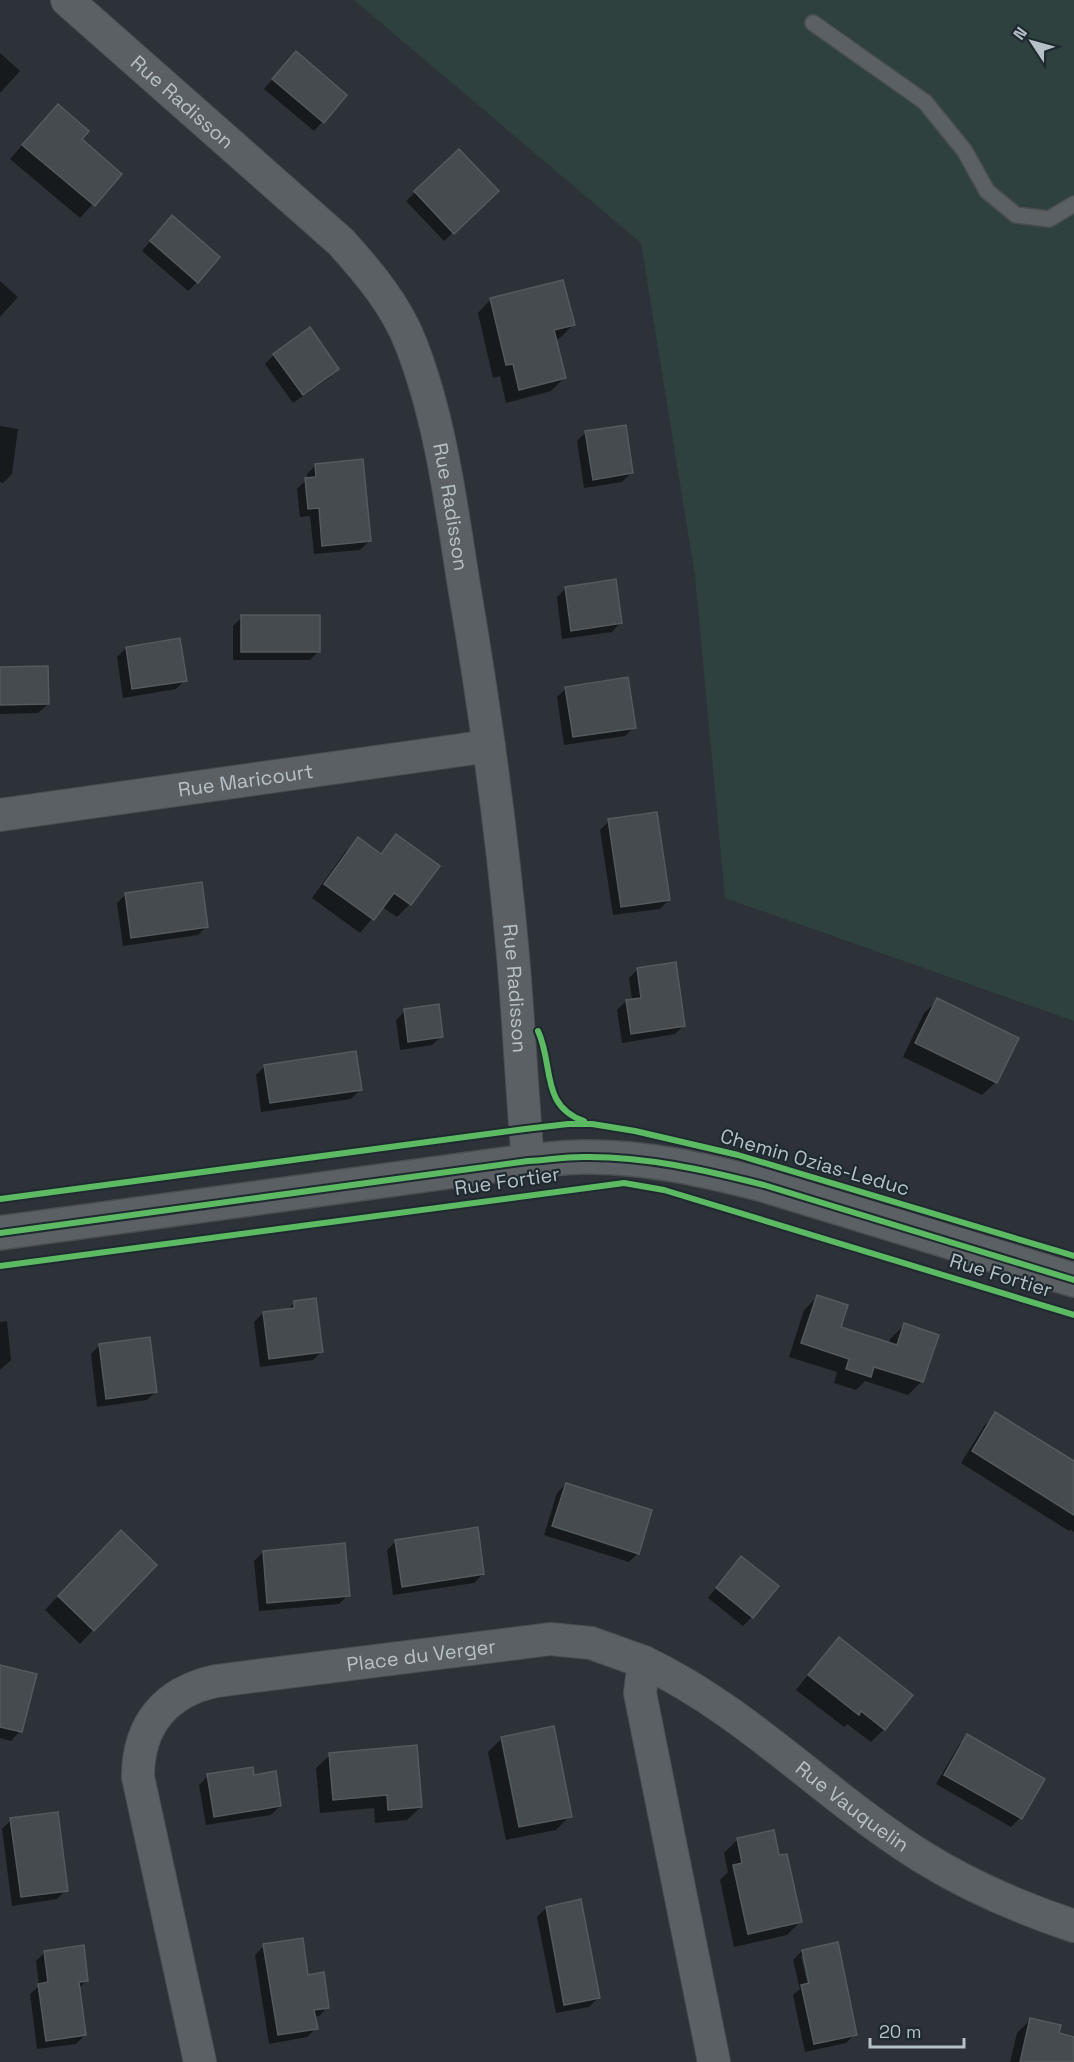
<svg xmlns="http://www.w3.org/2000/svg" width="1074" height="2062" font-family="'Space Grotesk',sans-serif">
	<rect width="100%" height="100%" fill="#2c3237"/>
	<path fill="#2f413e" d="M354 0H1074V1021L725 898 695 576 641 243Z"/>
	<g fill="#0007" fill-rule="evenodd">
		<path d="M0 53 20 71 0 93Z"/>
		<path d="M287 62 345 96 314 131 264 89Z"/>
		<path d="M45 119 80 139 120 174 80 218 10 159Z"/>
		<path d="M459 151 488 200 444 241 406 201Z"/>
		<path d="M163 226 197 282 188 291 142 251Z"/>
		<path d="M0 281 18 297 0 317Z"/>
		<path d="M491 299 573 325 560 338 555 340 564 378 551 391 506 403 500 376 493 378 478 313Z"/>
		<path d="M274 355 338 369 329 378 293 403 265 364Z"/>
		<path d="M0 426 18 429 12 474 3 483 0 482Z"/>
		<path d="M586 432 631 473 622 482 584 488 577 441Z"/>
		<path d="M316 465 369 541 360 550 314 554 310 516 300 517 297 489 307 479V474Z"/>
		<path d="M566 588 621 622 612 632 562 639 557 597Z"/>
		<path d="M242 617 319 651 310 660H233V626Z"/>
		<path d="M126 648 185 680 176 689 123 698 117 657Z"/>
		<path d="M0 669 48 704 38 713 0 714Z"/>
		<path d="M566 688 634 727 625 736 564 745 557 697Z"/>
		<path d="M609 821 669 900 660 909 613 915 600 830Z"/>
		<path d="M396 836 410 904 397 917 382 907 360 933 312 898 345 852 358 839 379 854Z"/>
		<path d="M126 894 207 926 198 935 123 946 117 903Z"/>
		<path d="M638 969 684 1025 675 1034 622 1043 617 1010 626 1001 632 1000 629 978Z"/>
		<path d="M938 1000 996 1082 982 1095 903 1057 924 1013Z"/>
		<path d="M405 1011 442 1036 432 1045 400 1050 396 1020Z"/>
		<path d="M265 1066 360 1090 351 1099 261 1112 256 1075Z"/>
		<path d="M817 1297 839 1327 889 1344 890 1339 904 1325 937 1336 921 1382 908 1395 865 1381 856 1390 834 1383 837 1372 789 1357 804 1310Z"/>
		<path d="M294 1303 322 1351 313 1360 260 1367 254 1322 263 1313 287 1310Z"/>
		<path d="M7 1321 11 1360 0 1370V1322Z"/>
		<path d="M100 1345 156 1391 147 1400 97 1407 91 1354Z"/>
		<path d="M996 1414 1073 1462 1074 1460V1532L1071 1530 1069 1531 961 1463 984 1426Z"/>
		<path d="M566 1484 638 1553 629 1562 544 1535 557 1493Z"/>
		<path d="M396 1541 483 1574 474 1583 393 1595 387 1550Z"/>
		<path d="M107 1545 93 1630 80 1644 45 1610Z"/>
		<path d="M263 1552 348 1595 339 1604 259 1611 254 1561Z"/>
		<path d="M733 1567 752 1617 743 1626 708 1598Z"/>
		<path d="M839 1639 884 1729 871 1742 847 1724 844 1727 796 1690 826 1652Z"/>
		<path d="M0 1667 20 1731 11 1741 0 1738Z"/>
		<path d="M968 1736 1043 1779 1020 1818 1011 1827 936 1784 959 1745Z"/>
		<path d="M502 1738 570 1816 556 1830 506 1840 488 1752Z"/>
		<path d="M330 1755 421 1807 407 1820 375 1823 374 1808 320 1813 316 1768Z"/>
		<path d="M208 1776H253L280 1806 271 1815 206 1825 199 1785Z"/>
		<path d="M11 1820 66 1890 57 1899 12 1906 2 1829Z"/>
		<path d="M738 1839 778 1857 800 1922 787 1935 734 1947 720 1880 728 1872 724 1853Z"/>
		<path d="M546 1908 598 1998 589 2007 556 2013 537 1917Z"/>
		<path d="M264 1946 328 2007 319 2016 314 2017 316 2028 307 2037 269 2044 255 1955Z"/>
		<path d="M802 1951 855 2034 846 2043 805 2052 793 1995 800 1989 793 1960ZM801 1956H804L812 1990 809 1991Z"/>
		<path d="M45 1952 87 1980 78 1989 85 2035 76 2044 37 2049 30 1994 39 1986 36 1961Z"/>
		<path d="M1030 2020 1057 2034 1074 2038V2062H1010L1017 2033Z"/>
	</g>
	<g fill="#464b50" stroke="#535a5e" stroke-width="1.5">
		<path d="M296 51 347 95 324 123 272 79Z"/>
		<path d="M58 104 89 131 82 139 122 174 95 206 22 145Z"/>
		<path d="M459 149 499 191 454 234 414 191Z"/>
		<path d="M172 215 220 257 198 283 150 241Z"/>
		<path d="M563 280 575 325 554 330 566 378 519 390 513 364 506 365 490 298Z"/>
		<path d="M310 327 339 369 303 395 273 354Z"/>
		<path d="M626 425 633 473 593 480 585 431Z"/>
		<path d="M363 459 371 541 322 546 319 508 308 509 305 478 316 477 315 464Z"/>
		<path d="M616 579 622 623 571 631 565 587Z"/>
		<rect x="241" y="615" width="79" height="37"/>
		<path d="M180 638 187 681 132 689 126 647Z"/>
		<path d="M48 666 49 704 0 705V667Z"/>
		<path d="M628 677 636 728 573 737 565 687Z"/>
		<path d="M657 812 670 900 621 907 608 819Z"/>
		<path d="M396 834 440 866 411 905 394 893 374 920 324 884 358 837 381 854Z"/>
		<path d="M202 882 208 927 131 938 125 893Z"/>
		<path d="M676 962 685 1026 631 1034 626 1000 641 998 637 968Z"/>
		<path d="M937 998 1019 1038 997 1083 915 1043Z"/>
		<path d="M439 1004 443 1037 408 1042 404 1009Z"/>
		<path d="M356 1051 362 1090 270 1103 264 1065Z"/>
		<path d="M817 1295 848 1305 841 1327 897 1345 904 1323 939 1335 923 1382 874 1367 871 1377 846 1369 849 1359 801 1343Z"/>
		<path d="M316 1298 323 1352 269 1359 263 1312 294 1308V1301Z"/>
		<path d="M150 1337 157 1392 106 1399 99 1344Z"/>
		<path d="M995 1412 1074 1461V1515L972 1451Z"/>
		<path d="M566 1483 652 1510 639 1554 552 1526Z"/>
		<path d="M478 1527 484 1574 402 1587 395 1540Z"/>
		<path d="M121 1530 157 1565 94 1631 58 1596Z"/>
		<path d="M345 1543 350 1596 267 1603 263 1551Z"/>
		<path d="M741 1556 779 1586 753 1618 716 1588Z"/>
		<path d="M839 1637 913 1695 885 1730 861 1711 859 1715 808 1675Z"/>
		<path d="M0 1665 37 1674 22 1732 0 1727Z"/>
		<path d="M554 1726 572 1817 519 1827 501 1737Z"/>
		<path d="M967 1734 1045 1779 1022 1819 944 1775Z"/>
		<path d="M417 1745 422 1807 388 1810 387 1795 333 1800 329 1753Z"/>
		<path d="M253 1767 254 1775 276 1771 281 1806 214 1817 207 1774Z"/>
		<path d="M58 1812 68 1891 21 1897 10 1818Z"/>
		<path d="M774 1830 779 1855 787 1854 802 1922 748 1934 733 1865 742 1863 737 1838Z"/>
		<path d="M581 1899 600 1998 564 2005 546 1907Z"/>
		<path d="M303 1938 308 1975 324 1972 329 2008 314 2010 318 2029 278 2035 263 1944Z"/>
		<path d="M838 1942 857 2035 814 2044 801 1985 809 1983 802 1950Z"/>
		<path d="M84 1945 88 1981 79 1982 86 2035 46 2041 38 1984 48 1982 44 1951Z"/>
		<path d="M1030 2018 1061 2025 1059 2033 1074 2037V2062H1020Z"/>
	</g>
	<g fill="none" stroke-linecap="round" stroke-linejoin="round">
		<g stroke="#4a4e51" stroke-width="18">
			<path id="service" d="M813 23 925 102 964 150 987 191 1016 215 1049 219 1074 204"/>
		</g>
		<g stroke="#4a4e51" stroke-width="34">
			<g id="minor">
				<path id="s1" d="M67 0 341 242C368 272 396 305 411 344 441 421 451 505 464 586 485 709 502 832 513 956 519 1024 522 1093 528 1161"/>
				<path id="s2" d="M0 815 489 746"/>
				<path id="s3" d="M644 1662C747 1711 825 1796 921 1856 969 1886 1020 1908 1074 1926"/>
				<path id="s4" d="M200 2062 138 1777C138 1725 165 1692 216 1681L550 1639 591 1643 644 1662 640 1693 714 2062"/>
			</g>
		</g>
		<g stroke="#4a4e51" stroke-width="36">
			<path id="tertiary" d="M0 1233 528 1161C546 1160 564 1157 583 1157 644 1156 705 1170 764 1185L1074 1280"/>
		</g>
		<use href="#service" stroke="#5b6064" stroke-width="15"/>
		<use href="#minor" stroke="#5b6064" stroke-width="32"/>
		<use href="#tertiary" stroke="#5b6064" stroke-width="33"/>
		<g stroke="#1f2a30" stroke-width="10">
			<g id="cycleway">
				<path d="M538 1031C554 1065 540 1106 584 1121"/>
				<path d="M0 1199 525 1129 568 1124H592L635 1131 738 1155 1074 1256"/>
				<path d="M0 1233 528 1161C546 1160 564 1157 583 1157 644 1156 705 1170 764 1185L1074 1280"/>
				<path d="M0 1266 624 1183 664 1190 1074 1315"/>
			</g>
		</g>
		<use href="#cycleway" stroke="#5cba63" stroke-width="6"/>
	</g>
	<g text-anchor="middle" stroke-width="4.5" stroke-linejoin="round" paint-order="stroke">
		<g font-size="20" fill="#b6c0c7" stroke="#1f2a30">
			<text dy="7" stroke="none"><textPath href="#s1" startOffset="154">Rue Radisson</textPath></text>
			<text dy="7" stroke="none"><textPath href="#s1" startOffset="658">Rue Radisson</textPath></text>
			<text dy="7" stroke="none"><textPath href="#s2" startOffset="248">Rue Maricourt</textPath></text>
			<text dy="7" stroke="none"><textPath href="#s1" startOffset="1144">Rue Radisson</textPath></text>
			<text transform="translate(815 1162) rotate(16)" y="7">Chemin Ozias-Leduc</text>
			<text transform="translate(507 1181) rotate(-8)" y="7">Rue Fortier</text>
			<text transform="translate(1001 1275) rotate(17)" y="7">Rue Fortier</text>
			<text dy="7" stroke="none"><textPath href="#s4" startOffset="634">Place du Verger</textPath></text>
			<text dy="7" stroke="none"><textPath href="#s3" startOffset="254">Rue Vauquelin</textPath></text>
		</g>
	</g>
	<g transform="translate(1032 42) rotate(306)" stroke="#1f2a30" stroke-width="4.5" paint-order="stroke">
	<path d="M0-4.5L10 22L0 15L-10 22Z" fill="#b6c0c7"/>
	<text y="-9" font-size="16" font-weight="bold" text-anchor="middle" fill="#b6c0c7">N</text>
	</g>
	<path d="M870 2038v9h94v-9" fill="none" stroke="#b6c0c7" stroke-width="3"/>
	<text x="879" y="2038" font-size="18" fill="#b6c0c7" stroke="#1f2a30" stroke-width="4.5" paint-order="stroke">20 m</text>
</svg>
